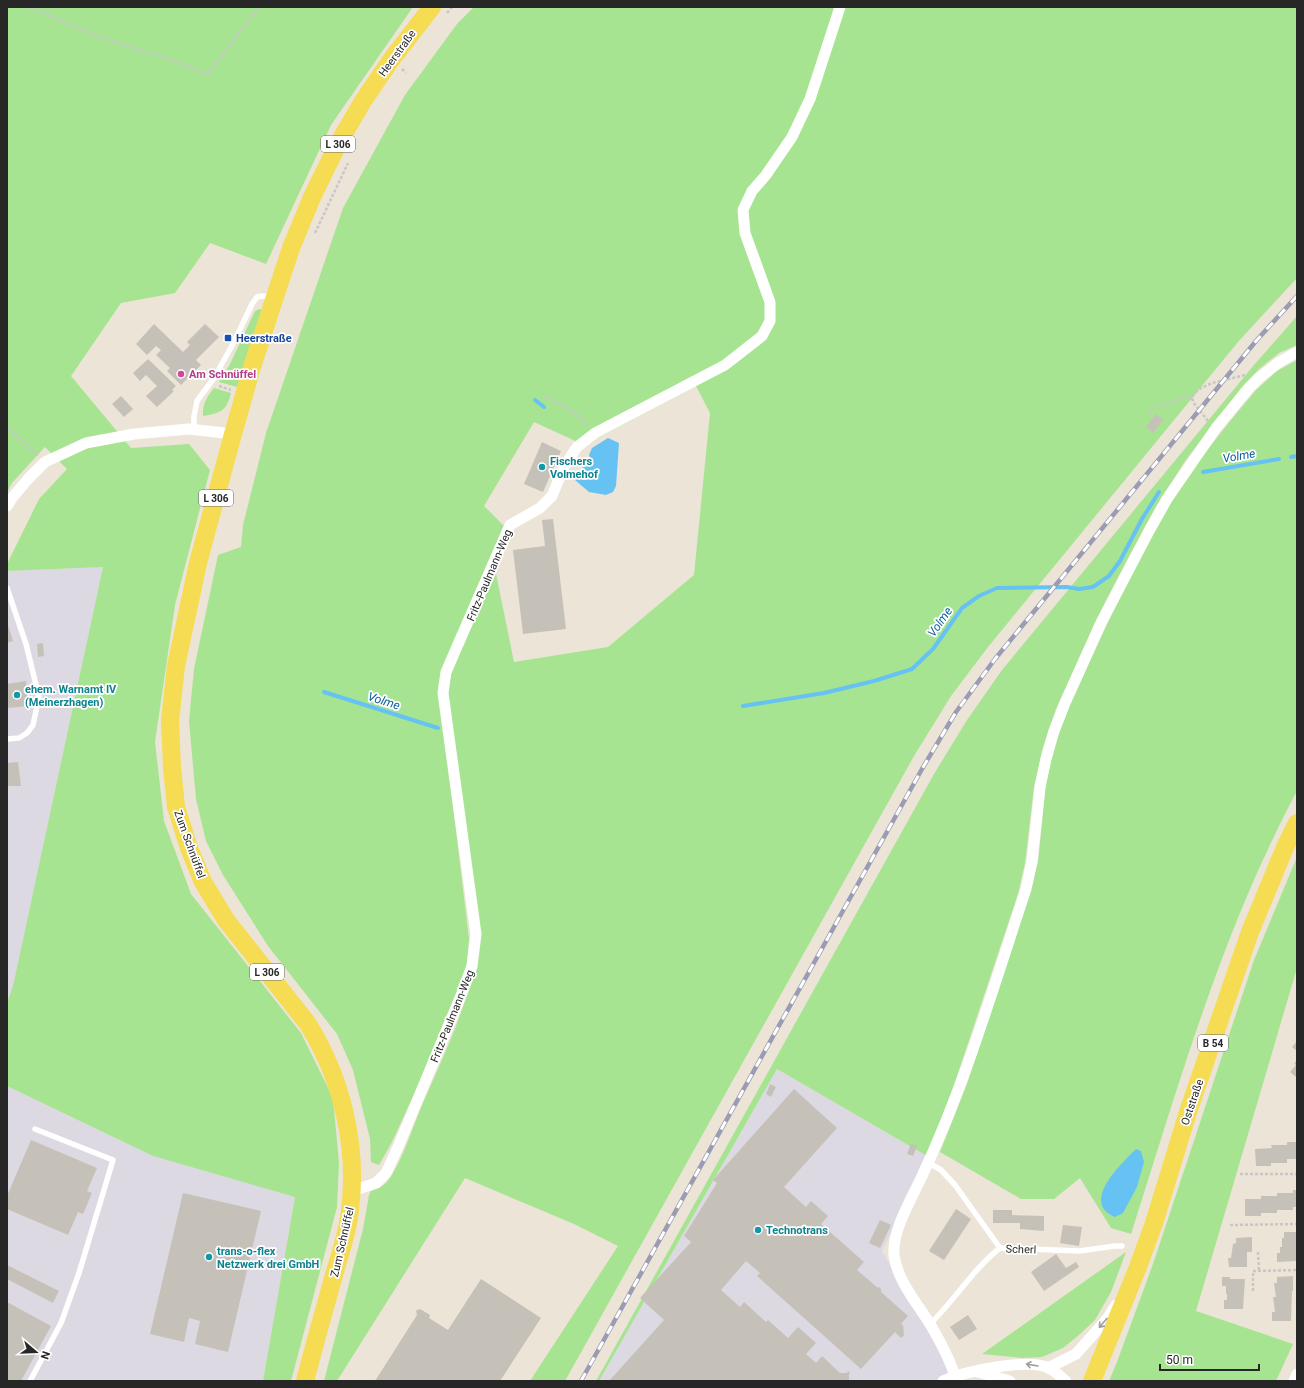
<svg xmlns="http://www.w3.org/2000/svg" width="1304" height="1388" font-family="Roboto,sans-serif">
	<rect width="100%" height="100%" fill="#ebe4d7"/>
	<g fill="#dcd9e2">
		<path d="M103 567 13 986 7 1003V571Z"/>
		<path d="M777 1069 927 1156 882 1251 959 1381H599Z"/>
		<path d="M7 1086 153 1156 295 1197 263 1381H7Z"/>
	</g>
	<g fill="#a7e491" fill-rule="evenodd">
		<path d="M7 7H413L331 125 266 264 210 243 175 293 121 303 71 376 131 448 189 444 210 470 175 605 155 742 164 821 191 894 301 1033 333 1098 339 1163 337 1207 291 1381H263L295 1197 153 1156 7 1086V1003L13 986 103 567 7 571V564L39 499 67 469 45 447 12 483 7 492Z"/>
		<path d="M474 7H1297V278L1238 342 988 647 951 696 914 756 565 1381H530L618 1246 574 1224 465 1178 337 1381H324L363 1229 369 1195 371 1191C377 1189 382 1187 387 1182 401 1164 411 1132 420 1110 441 1061 465 1013 476 961L451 726 450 700 445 739 469 939 466 972 457 1001 392 1142 379 1165 371 1162 370 1139 353 1070 337 1034 268 946 223 875 206 841 196 799 189 721 194 669 218 555 241 547 243 525 266 433 343 208 405 95 457 24ZM696 386 710 413 694 575 608 647 514 662 493 559 506 528 484 506 534 422 584 445Z"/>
		<path d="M259 309 263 310 237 387 219 382 229 366 255 311Z"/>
		<path d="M1297 316V345L1279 353 1259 369 1241 388 1185 461 1157 505 1127 560 1097 618 1056 709 1043 747 1034 787 1025 863 1018 894 953 1088 927 1156 777 1069 599 1381H596L934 774 967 720 1002 670 1254 365Z"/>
		<path d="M1297 360V791C1222 931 1179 1084 1131 1234L1111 1228 1080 1178 1054 1199H1021L940 1152 967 1084 1030 893 1038 862 1046 783 1055 744 1069 707 1108 622 1153 530 1193 468 1231 420 1256 390 1277 371Z"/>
		<path d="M214 388 231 393C227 411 220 413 203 416 202 404 207 397 214 388Z"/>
		<path d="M1297 857V968L1196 1311 1293 1344 1276 1381H1109L1117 1362 1153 1264 1254 960Z"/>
		<path d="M1126 1252 1111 1292 1095 1320 1079 1335 1063 1348 1042 1357 1023 1358 982 1354Z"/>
	</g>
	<g fill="#65c2f2">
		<path d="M608 438 619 443 616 486 613 492 606 495 589 492 575 480 583 467 590 466 592 462 589 455 592 448Z"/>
		<path d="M1136 1149 1141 1151 1144 1162 1137 1187 1123 1213 1115 1217C1080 1202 1121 1164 1136 1149Z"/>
	</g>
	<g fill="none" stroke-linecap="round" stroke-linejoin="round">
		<g stroke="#65c2f2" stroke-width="4">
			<path d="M535 400 544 407"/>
			<path d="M1291 457 1297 456"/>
			<path d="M1203 472 1279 459"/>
			<path d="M324 692 438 728"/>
			<path d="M743 706 824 693 874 681 912 669 933 649 962 608 979 596 997 588 1067 587 1079 589 1093 587 1109 576 1120 561 1142 519 1159 492"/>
		</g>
	</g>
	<g fill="#c6c1b8">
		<path d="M154 324 183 352 190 345 187 342 205 324 219 337 196 360 201 365 181 385 167 371 170 368 156 355 161 350 156 346 147 355 136 344Z"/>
		<path d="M148 359 176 386 172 390 174 391 157 407 146 396 157 386 146 375 140 381 133 373Z"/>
		<path d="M121 396 133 409 124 417 112 404Z"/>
		<path d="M1156 414 1163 420 1153 433 1146 427Z"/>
		<path d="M542 442 561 451 543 492 524 484Z"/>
		<path d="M553 519 566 629 523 634 513 550 545 546 542 520Z"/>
		<path d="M7 622 13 641 7 643Z"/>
		<path d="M43 643 44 656 38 657 37 644Z"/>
		<path d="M26 681 29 706 7 708V684Z"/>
		<path d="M18 762 21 786H7V763Z"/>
		<path d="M1297 1041V1051L1292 1047Z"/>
		<path d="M1297 1059V1078L1290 1072 1296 1065 1294 1064Z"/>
		<path d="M770 1084 776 1087 771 1097 766 1094Z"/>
		<path d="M794 1089 837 1128 784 1187 806 1207 811 1201 828 1216 821 1224 864 1262 857 1270 878 1288 879 1287 881 1289V1292L908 1316 901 1324 903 1325 904 1335 901 1338 895 1332 861 1369 757 1276 760 1273 746 1261 721 1290 740 1307 744 1302 766 1322 768 1320 788 1338 798 1327 816 1343 806 1354 816 1363 822 1356 840 1373H847L848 1371 850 1373 849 1374V1381H609L664 1320 640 1298 691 1242 684 1236 717 1183 713 1180Z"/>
		<path d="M31 1140 97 1168 87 1191 92 1193 83 1214 78 1212 68 1235 7 1209V1196Z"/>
		<path d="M1287 1142H1297V1159H1287V1163H1271V1166H1256L1255 1149 1272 1148 1271 1145H1287Z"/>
		<path d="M911 1144 917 1146 913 1156 907 1154Z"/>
		<path d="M1293 1190H1297V1207H1293V1210H1277V1213H1261V1216H1245V1199H1261V1196H1277V1193H1293Z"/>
		<path d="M183 1193 261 1211 228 1352 195 1344 200 1321 189 1318 184 1342 150 1334Z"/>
		<path d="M956 1209 971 1219 944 1260 929 1251Z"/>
		<path d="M993 1210H1012V1215L1044 1216V1231L1020 1229V1223H993Z"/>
		<path d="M880 1220 891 1225 880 1248 869 1243Z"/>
		<path d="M1063 1225 1082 1227 1079 1246 1060 1243Z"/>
		<path d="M1284 1232H1297L1296 1261 1277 1262V1253H1280V1247H1282V1238H1284Z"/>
		<path d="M1252 1237V1252H1247V1267H1229L1228 1258H1231L1233 1244 1236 1243V1238Z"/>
		<path d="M1056 1254 1066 1268 1076 1262 1079 1267 1044 1291 1031 1272Z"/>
		<path d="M7 1265 59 1291 53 1303 7 1279Z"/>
		<path d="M1293 1276V1291H1292L1291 1321H1272V1312H1275L1273 1297H1276L1274 1283H1277V1277Z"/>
		<path d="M1222 1277H1230V1279H1245L1243 1309H1224V1300H1227V1294H1226V1286H1222Z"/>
		<path d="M481 1279 541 1318 500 1381H375L417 1315 416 1311 417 1310 420 1309 430 1315 429 1318 448 1330Z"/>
		<path d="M7 1302 51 1326 21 1381H7Z"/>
		<path d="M968 1315 977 1329 959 1340 950 1327Z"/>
	</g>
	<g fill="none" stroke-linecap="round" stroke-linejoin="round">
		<g stroke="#c7c7c7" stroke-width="2.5" stroke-dasharray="3 2" stroke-linecap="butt">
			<path d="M29 7 99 37 174 61 208 74 259 7"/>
			<path d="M447 13 452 7"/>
			<path d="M402 69 406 73"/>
			<path d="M315 233 348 163"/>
			<path d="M219 386 231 390"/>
			<path d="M546 397C561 403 576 413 588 425"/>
			<path d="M1149 412C1164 403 1176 399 1192 397"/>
			<path d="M1208 421 1193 402 1192 397 1196 392 1201 388 1212 383 1245 375"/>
			<path d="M7 427 38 455"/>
			<path d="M1240 1174H1297"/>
			<path d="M1230 1225 1297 1224"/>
			<path d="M1258 1252 1259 1271"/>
			<path d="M1253 1291V1271L1297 1270"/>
		</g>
		<g stroke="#fff" stroke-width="5.5">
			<path d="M194 429V416L197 401 214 378 234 342 252 304 257 297 262 296 272 297"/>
			<path d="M7 588 26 644 39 697 33 725 27 733 19 738 7 739"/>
			<path d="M929 1163 941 1170 955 1185 1000 1248"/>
			<path d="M930 1324C955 1300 973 1269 1000 1248L1079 1251 1115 1246H1122"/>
			<path d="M30 1381 61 1323 79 1273 113 1160 35 1129"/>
		</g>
		<g stroke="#fff" stroke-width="11">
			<path d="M7 506 12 498 28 479 45 462 86 443 134 434 189 429 233 434"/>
			<path d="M352 1191 376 1183 386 1173 398 1147 462 993 472 966 476 934 443 693 446 672 510 525 540 508 552 496 564 467 577 447 595 433 725 365 762 336 770 321V302L745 233 743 210 752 191 766 175 792 137 810 99 840 7"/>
			<path d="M1048 1368 1076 1354 1107 1319 1116 1305"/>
			<path d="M978 1372 1010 1381"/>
			<path d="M955 1376C949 1357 940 1341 930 1324 917 1303 897 1280 894 1255 892 1230 912 1198 922 1176 965 1085 994 985 1026 889L1032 861 1040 787 1046 759 1054 731 1065 703 1101 623 1149 531 1167 499 1216 428 1249 388 1259 378 1278 363 1297 352"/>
			<path d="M943 1381C966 1371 1026 1358 1049 1368 1055 1371 1061 1377 1066 1381"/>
			<path d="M1294 1381 1297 1374"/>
		</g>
		<g stroke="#f5dc52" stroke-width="18">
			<path d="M305 1381C314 1346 324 1311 334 1275 340 1254 348 1232 350 1210 358 1146 342 1079 308 1024L226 920 203 882 189 848 176 807 172 767 170 721 176 666 198 563 233 434 252 367 291 248 312 197 338 144 363 101 391 60 432 7"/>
			<path d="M1092 1381 1138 1267 1154 1223 1189 1109 1250 932 1286 845 1297 823"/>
		</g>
		<g stroke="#9b9cb3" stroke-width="4.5">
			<path id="rail" d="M581 1381 922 769 956 712 995 659 1256 341 1297 296"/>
		</g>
		<use href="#rail" stroke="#fff" stroke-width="3" stroke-dasharray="9" stroke-linecap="butt"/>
	</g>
	<defs><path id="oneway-shaft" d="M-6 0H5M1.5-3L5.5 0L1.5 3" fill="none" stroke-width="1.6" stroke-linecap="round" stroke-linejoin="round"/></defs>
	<g stroke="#9e9e9e">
		<use href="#oneway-shaft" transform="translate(1103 1323) rotate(131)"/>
		<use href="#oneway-shaft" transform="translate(1032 1365) rotate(-170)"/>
	</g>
	<rect fill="#1a4fb4" stroke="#fff" stroke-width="1.5" x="224" y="334" width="8" height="8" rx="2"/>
	<circle fill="#d1479c" stroke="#fff" stroke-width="1.5" cx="181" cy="374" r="4"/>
	<g fill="#0f9aa8" stroke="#fff" stroke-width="1.5">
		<circle cx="542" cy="467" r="4"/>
		<circle cx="17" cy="695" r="4"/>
		<circle cx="758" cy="1230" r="4"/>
		<circle cx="209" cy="1257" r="4"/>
	</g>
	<g text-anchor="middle" stroke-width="3.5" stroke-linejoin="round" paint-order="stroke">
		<g fill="#fff" stroke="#686868" stroke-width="1">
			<rect x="321" y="136" width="34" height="16" rx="3"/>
			<rect x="199" y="490" width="34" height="16" rx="3"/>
			<rect x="250" y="964" width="34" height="16" rx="3"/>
			<rect x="1198" y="1035" width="30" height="16" rx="3"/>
		</g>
		<g font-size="10" font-weight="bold" fill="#272727">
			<text x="338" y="148">L 306</text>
			<text x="216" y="502">L 306</text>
			<text x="267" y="976">L 306</text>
			<text x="1213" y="1047">B 54</text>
		</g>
		<g font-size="11" fill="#272727" stroke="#fff">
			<text transform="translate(397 53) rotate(-54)" y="4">Heerstraße</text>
			<text transform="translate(489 575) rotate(-67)" y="4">Fritz-Paulmann-Weg</text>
			<text transform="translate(190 844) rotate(70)" y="4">Zum Schnüffel</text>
			<text transform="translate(452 1016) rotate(-68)" y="4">Fritz-Paulmann-Weg</text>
			<text transform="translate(1192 1102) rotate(-71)" y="4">Oststraße</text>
			<text transform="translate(342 1242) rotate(-77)" y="4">Zum Schnüffel</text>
			<text transform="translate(1021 1249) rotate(2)" y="4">Scherl</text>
		</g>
		<g font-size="11" font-weight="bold" fill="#164399" stroke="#fff" text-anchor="start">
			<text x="236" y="342">Heerstraße</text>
		</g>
		<g font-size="11" font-weight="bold" fill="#b23c85" stroke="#fff" text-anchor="start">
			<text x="189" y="378">Am Schnüffel</text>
		</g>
		<g font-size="11" font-weight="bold" fill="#0d838f" stroke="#fff" text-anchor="start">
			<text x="550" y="465">Fischers<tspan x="550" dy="13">Volmehof</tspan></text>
			<text x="25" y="693">ehem. Warnamt IV<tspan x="25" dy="13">(Meinerzhagen)</tspan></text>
			<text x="766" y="1234">Technotrans</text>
			<text x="217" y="1255">trans-o-flex<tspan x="217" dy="13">Netzwerk drei GmbH</tspan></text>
		</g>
		<g font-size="12" font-style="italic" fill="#085d9a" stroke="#fff">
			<text transform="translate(1239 456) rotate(-10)" y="4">Volme</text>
			<text transform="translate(940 622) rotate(-55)" y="4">Volme</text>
			<text transform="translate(384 701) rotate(18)" y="4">Volme</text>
		</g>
	</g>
	<rect width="1304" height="1388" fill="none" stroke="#272727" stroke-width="16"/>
	<g transform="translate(36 1352) rotate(109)" stroke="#ffffff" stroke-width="3" paint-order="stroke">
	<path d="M0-3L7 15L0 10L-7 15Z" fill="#272727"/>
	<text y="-6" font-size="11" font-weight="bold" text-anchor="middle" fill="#272727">N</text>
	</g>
	<path d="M1160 1364v6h99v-6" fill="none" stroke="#272727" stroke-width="2"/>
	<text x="1166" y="1364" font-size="12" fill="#272727" stroke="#ffffff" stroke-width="3" paint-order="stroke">50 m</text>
</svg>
